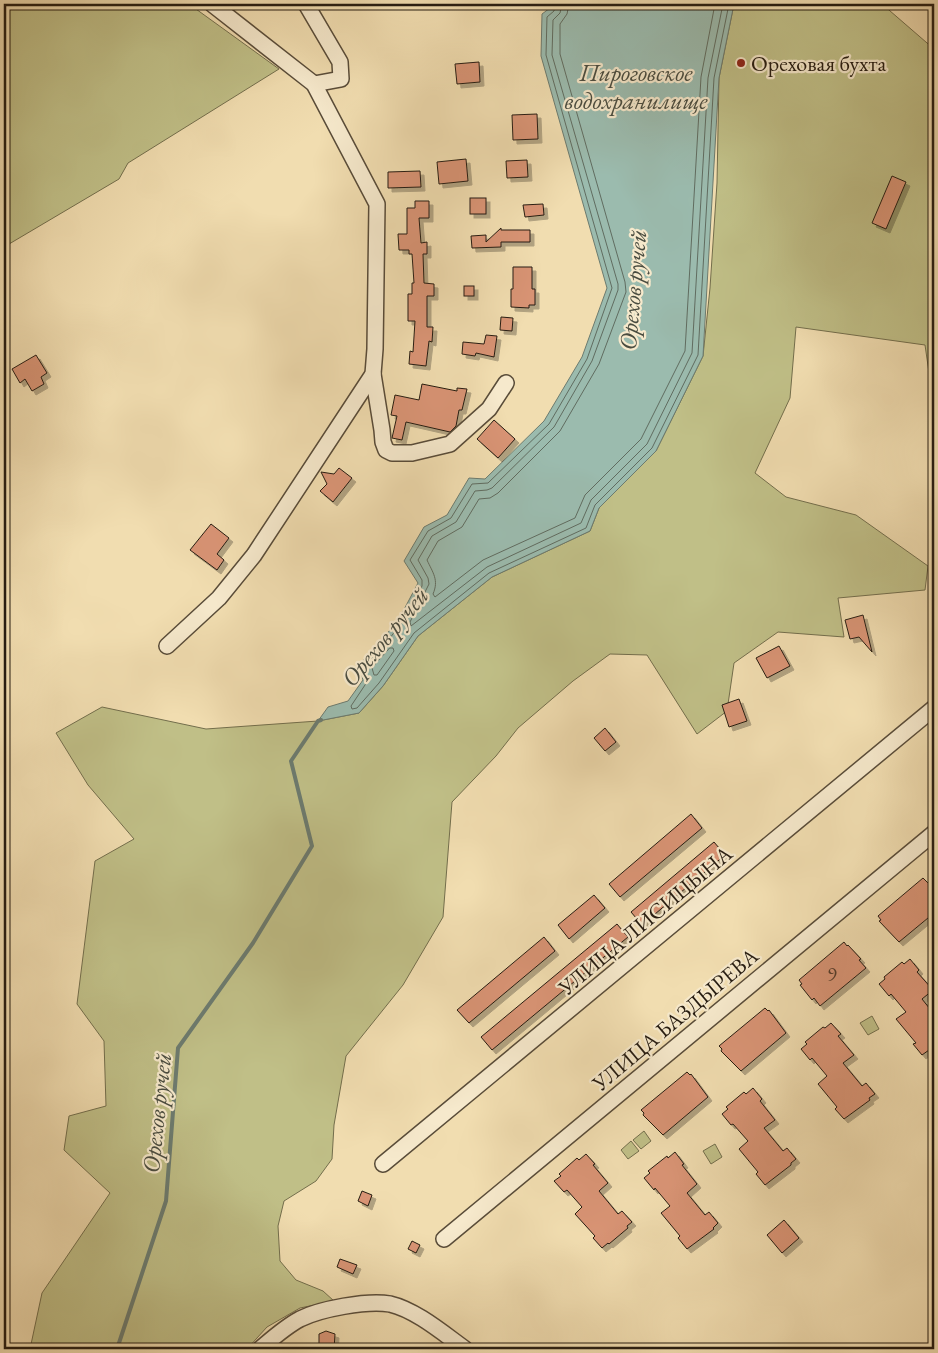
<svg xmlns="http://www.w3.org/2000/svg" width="938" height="1353" font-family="'EB Garamond',serif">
	<defs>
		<filter id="shadow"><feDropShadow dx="4" dy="4" stdDeviation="0" flood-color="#0004"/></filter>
	</defs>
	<rect width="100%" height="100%" fill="#f1ddb0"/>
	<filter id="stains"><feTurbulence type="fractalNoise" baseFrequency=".004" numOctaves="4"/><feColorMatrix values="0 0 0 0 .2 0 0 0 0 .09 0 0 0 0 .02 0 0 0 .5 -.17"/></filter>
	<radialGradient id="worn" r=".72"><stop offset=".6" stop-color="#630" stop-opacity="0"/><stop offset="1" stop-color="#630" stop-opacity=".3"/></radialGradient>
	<g fill="#c0bf87" stroke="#736e4c">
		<path d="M4 4H189L279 69 128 163 119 179 4 247Z"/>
		<path d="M734 4H882L934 49V407L925 345 796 327 790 398 755 473 786 497 856 515 928 566 925 590 838 598 844 637 778 632 734 663 727 711 697 734 647 655 610 654 573 681 518 728 496 756 452 802 443 917 403 985 346 1056 334 1125 332 1159 316 1181 284 1201 278 1226 280 1261 296 1280 323 1291 334 1301 300 1308 267 1327 247 1349H30L42 1293 110 1193 64 1150 69 1116 106 1106 104 1041 77 1004 95 861 134 839 88 785 56 733 102 707 206 729 318 721 359 713 383 686 418 636 492 577 590 531 599 508 656 451 703 356 710 288 717 183 719 78Z"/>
		<path d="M872 1016 879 1029 868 1035 860 1023Z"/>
		<path d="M644 1131 651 1141 641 1149 633 1140Z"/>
		<path d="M631 1141 639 1151 628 1159 621 1150Z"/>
		<path d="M715 1144 722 1157 711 1164 703 1151Z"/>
	</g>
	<path fill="#9bbbae" stroke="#6c7b6f" d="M551 4H734L719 78 703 356 656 451 599 508 590 531 492 577 418 636 383 686 359 713 318 721 328 707 348 701 363 680 358 666 386 635 400 617 418 583 404 561 424 527 447 515 469 478 485 479 544 421 582 357 607 288 541 56 542 14 550 8Z"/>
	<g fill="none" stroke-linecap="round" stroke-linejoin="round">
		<g stroke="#606c60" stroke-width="1">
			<path d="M555 4 554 11 547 17 546 55 612 288 587 359 549 424 488 483 472 484 451 518 428 531 410 560 422 580V586L404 619 390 638 365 667 367 682 351 706 352 709 357 708 379 683 414 633 489 573 586 528 595 505 652 448 698 355 714 78 729 4"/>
			<path d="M562 4 560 13 553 20 552 55 618 284V290L592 361 554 427 492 488 487 490 475 491 456 522 432 536 418 560 428 578 429 584 410 622 411 626 487 567 581 523 591 500 647 444 692 353 708 78 723 4"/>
			<path d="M569 4 567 14 560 24V54L625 282 626 292 599 364 560 431 498 493 490 498 479 499 462 527 438 541 427 560C433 573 439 580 433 594L435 597 483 560 575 518 585 495 641 439 685 351 701 77 715 4"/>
			<path d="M390 648H393L394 651 377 675H374L372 668Z"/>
		</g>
		<path stroke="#6c7b6f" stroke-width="4" d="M117 1349 166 1201 178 1048 253 943 312 846 291 761 318 721 321 720"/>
	</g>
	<g fill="#d99475" stroke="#261c11" filter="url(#shadow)">
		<path d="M479 62 480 82 457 84 455 64Z"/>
		<path d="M537 114 538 139 513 140 512 115Z"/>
		<path d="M466 159 468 181 439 184 437 162Z"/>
		<path d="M527 160 528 177 507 178 506 161Z"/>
		<path d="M420 171 421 187 388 188V172Z"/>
		<path d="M892 176 906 182 886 229 872 223Z"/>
		<rect x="470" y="198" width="16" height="16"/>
		<path d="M415 201H429V218H419L421 243 427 242V254H423L424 283 434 284V296H427V327H433L432 342 429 341 426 366 409 364 410 351 413 352 415 321H408V294H412V283H414L412 254H409V250H399L398 234H407V208H415Z"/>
		<path d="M543 204 544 215 525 217 523 205Z"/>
		<path d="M501 228V230H530V242H501V247L472 248 471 236 486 235V242Z"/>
		<path d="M513 267H532V289H535V305H529V308L511 307V289H513Z"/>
		<rect x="464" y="286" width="10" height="10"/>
		<path d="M501 317 513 318 512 331 500 330Z"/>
		<path d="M486 335 497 336 494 357 476 353 475 356 462 354 463 342 484 344Z"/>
		<path d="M36 355 47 373 41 377 44 384 32 391 25 379 20 383 12 369Z"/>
		<path d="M422 384 457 391V388L467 389 462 410H459L456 426 450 432 406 422 402 440 392 438 397 416 391 415 395 395 419 400Z"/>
		<path d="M494 420 515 439 498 458 477 439Z"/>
		<path d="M339 468 352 478 333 502 320 491 327 484 321 472 334 474Z"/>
		<path d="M211 524 229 538 217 554 224 560 217 570 190 550Z"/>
		<path d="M863 615 872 652 859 637 850 639 845 620Z"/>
		<path d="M779 646 790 666 767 678 756 658Z"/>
		<path d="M739 699 747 721 729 727 722 705Z"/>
		<path d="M605 728 616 742 605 751 594 738Z"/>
		<path d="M691 814 702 828 620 897 609 884Z"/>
		<path d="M714 842 725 855 642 925 631 912Z"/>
		<path d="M923 878 934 889V913L899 942 879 921 881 920 878 916Z"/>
		<path d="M594 895 605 908 569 939 558 925Z"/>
		<path d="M617 924 628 937 492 1050 481 1037Z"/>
		<path d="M544 937 555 951 469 1023 457 1010Z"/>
		<path d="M844 942 847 946 848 945 861 959 859 960 866 968 820 1006 814 998 812 1000 800 985 802 984 799 980Z"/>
		<path d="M910 959 919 970 917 972 933 990 922 999 934 1014V1056L929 1050 922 1055 913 1044 916 1043 896 1019 906 1012 891 994 889 996 879 984 885 979 884 977 902 962 904 964Z"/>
		<path d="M765 1008 768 1011 769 1010 786 1033 741 1071 721 1051 722 1049 719 1046Z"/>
		<path d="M831 1023 841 1034 838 1036 854 1055 843 1063 862 1086 866 1083 875 1094 869 1098 870 1100 844 1119 835 1109 837 1107 818 1084 827 1076 812 1058 810 1060 801 1049 807 1044 805 1042 823 1027 825 1028Z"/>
		<path d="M687 1072 690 1075 691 1074 708 1097 663 1135 643 1115 644 1113 641 1110Z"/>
		<path d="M753 1088 762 1099 760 1101 775 1120 764 1128 783 1151 787 1148 796 1159 791 1163V1165L765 1185 756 1174 758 1172 739 1149 748 1141 733 1124 731 1125 722 1114 728 1109 726 1107 744 1092 746 1094Z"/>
		<path d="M675 1152 684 1164 682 1165 697 1184 687 1193 705 1215 709 1212 718 1223 713 1228 714 1229 687 1249 678 1238 680 1236 661 1213 670 1206 655 1188 654 1190 644 1178 650 1173 648 1171 667 1156 668 1158Z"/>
		<path d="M586 1154 595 1164 593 1165 608 1183 599 1191 618 1214 622 1211 632 1222 627 1226 628 1228 609 1244 608 1243 602 1248 593 1238 595 1236 575 1214 582 1207 567 1190 564 1192 554 1181 561 1176 559 1174 577 1158 579 1160Z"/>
		<path d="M362 1191 372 1195 368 1206 358 1201Z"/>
		<path d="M784 1220 799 1238 782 1253 767 1235Z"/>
		<path d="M412 1241 420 1245 416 1253 408 1249Z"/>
		<path d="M340 1259 357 1265 353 1274 337 1267Z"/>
		<path d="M326 1331 335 1334 334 1349H319V1334Z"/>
	</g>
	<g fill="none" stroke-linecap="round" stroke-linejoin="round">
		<g stroke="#594c39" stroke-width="18">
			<g id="minor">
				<path d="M306 4 340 62 341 79 314 84"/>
				<path d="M373 374 382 430 383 442 386 450 392 453H412L450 444 489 409 506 383"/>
				<path d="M167 646 219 598 254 555 373 374 375 349 377 204 314 84 212 4"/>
				<path d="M383 1164 934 708"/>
				<path d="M444 1239 934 833"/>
				<path d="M260 1349C273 1338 285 1327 300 1319 320 1309 367 1300 390 1304 416 1310 444 1334 465 1349"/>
			</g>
		</g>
		<use href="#minor" stroke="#f6e9cc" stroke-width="15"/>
	</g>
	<circle fill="#8f2418" stroke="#f6e9cc" stroke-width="2" cx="741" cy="63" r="5"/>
	<g text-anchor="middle" stroke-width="4.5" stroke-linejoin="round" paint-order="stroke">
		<g font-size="20" fill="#533a2a">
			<text x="832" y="981">9</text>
		</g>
		<g font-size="22" fill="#261c11" stroke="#f6e9cc" text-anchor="start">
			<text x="751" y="71">Ореховая бухта</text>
		</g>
		<g font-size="22" fill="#261c11" stroke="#f6e9cc">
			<text transform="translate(645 920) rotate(-40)" y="8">УЛИЦА ЛИСИЦЫНА</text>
			<text transform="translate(675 1019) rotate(-40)" y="8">УЛИЦА БАЗДЫРЕВА</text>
		</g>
		<g font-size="24" font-style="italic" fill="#494c40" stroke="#f6e9cc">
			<text x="636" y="81">Пироговское<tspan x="636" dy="28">водохранилище</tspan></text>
			<text transform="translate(633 290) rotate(-85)" y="8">Орехов ручей</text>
			<text transform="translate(385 637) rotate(-50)" y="8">Орехов ручей</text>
			<text transform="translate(157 1113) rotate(-84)" y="8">Орехов ручей</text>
		</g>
	</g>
	<rect width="938" height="1353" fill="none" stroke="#f1ddb0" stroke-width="20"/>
	<rect x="5" y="5" width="928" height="1343" fill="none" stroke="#261c11" stroke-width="2.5"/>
	<rect x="10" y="10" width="918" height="1333" fill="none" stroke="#261c11"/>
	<rect width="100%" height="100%" filter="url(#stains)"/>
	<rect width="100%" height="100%" fill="url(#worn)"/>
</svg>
